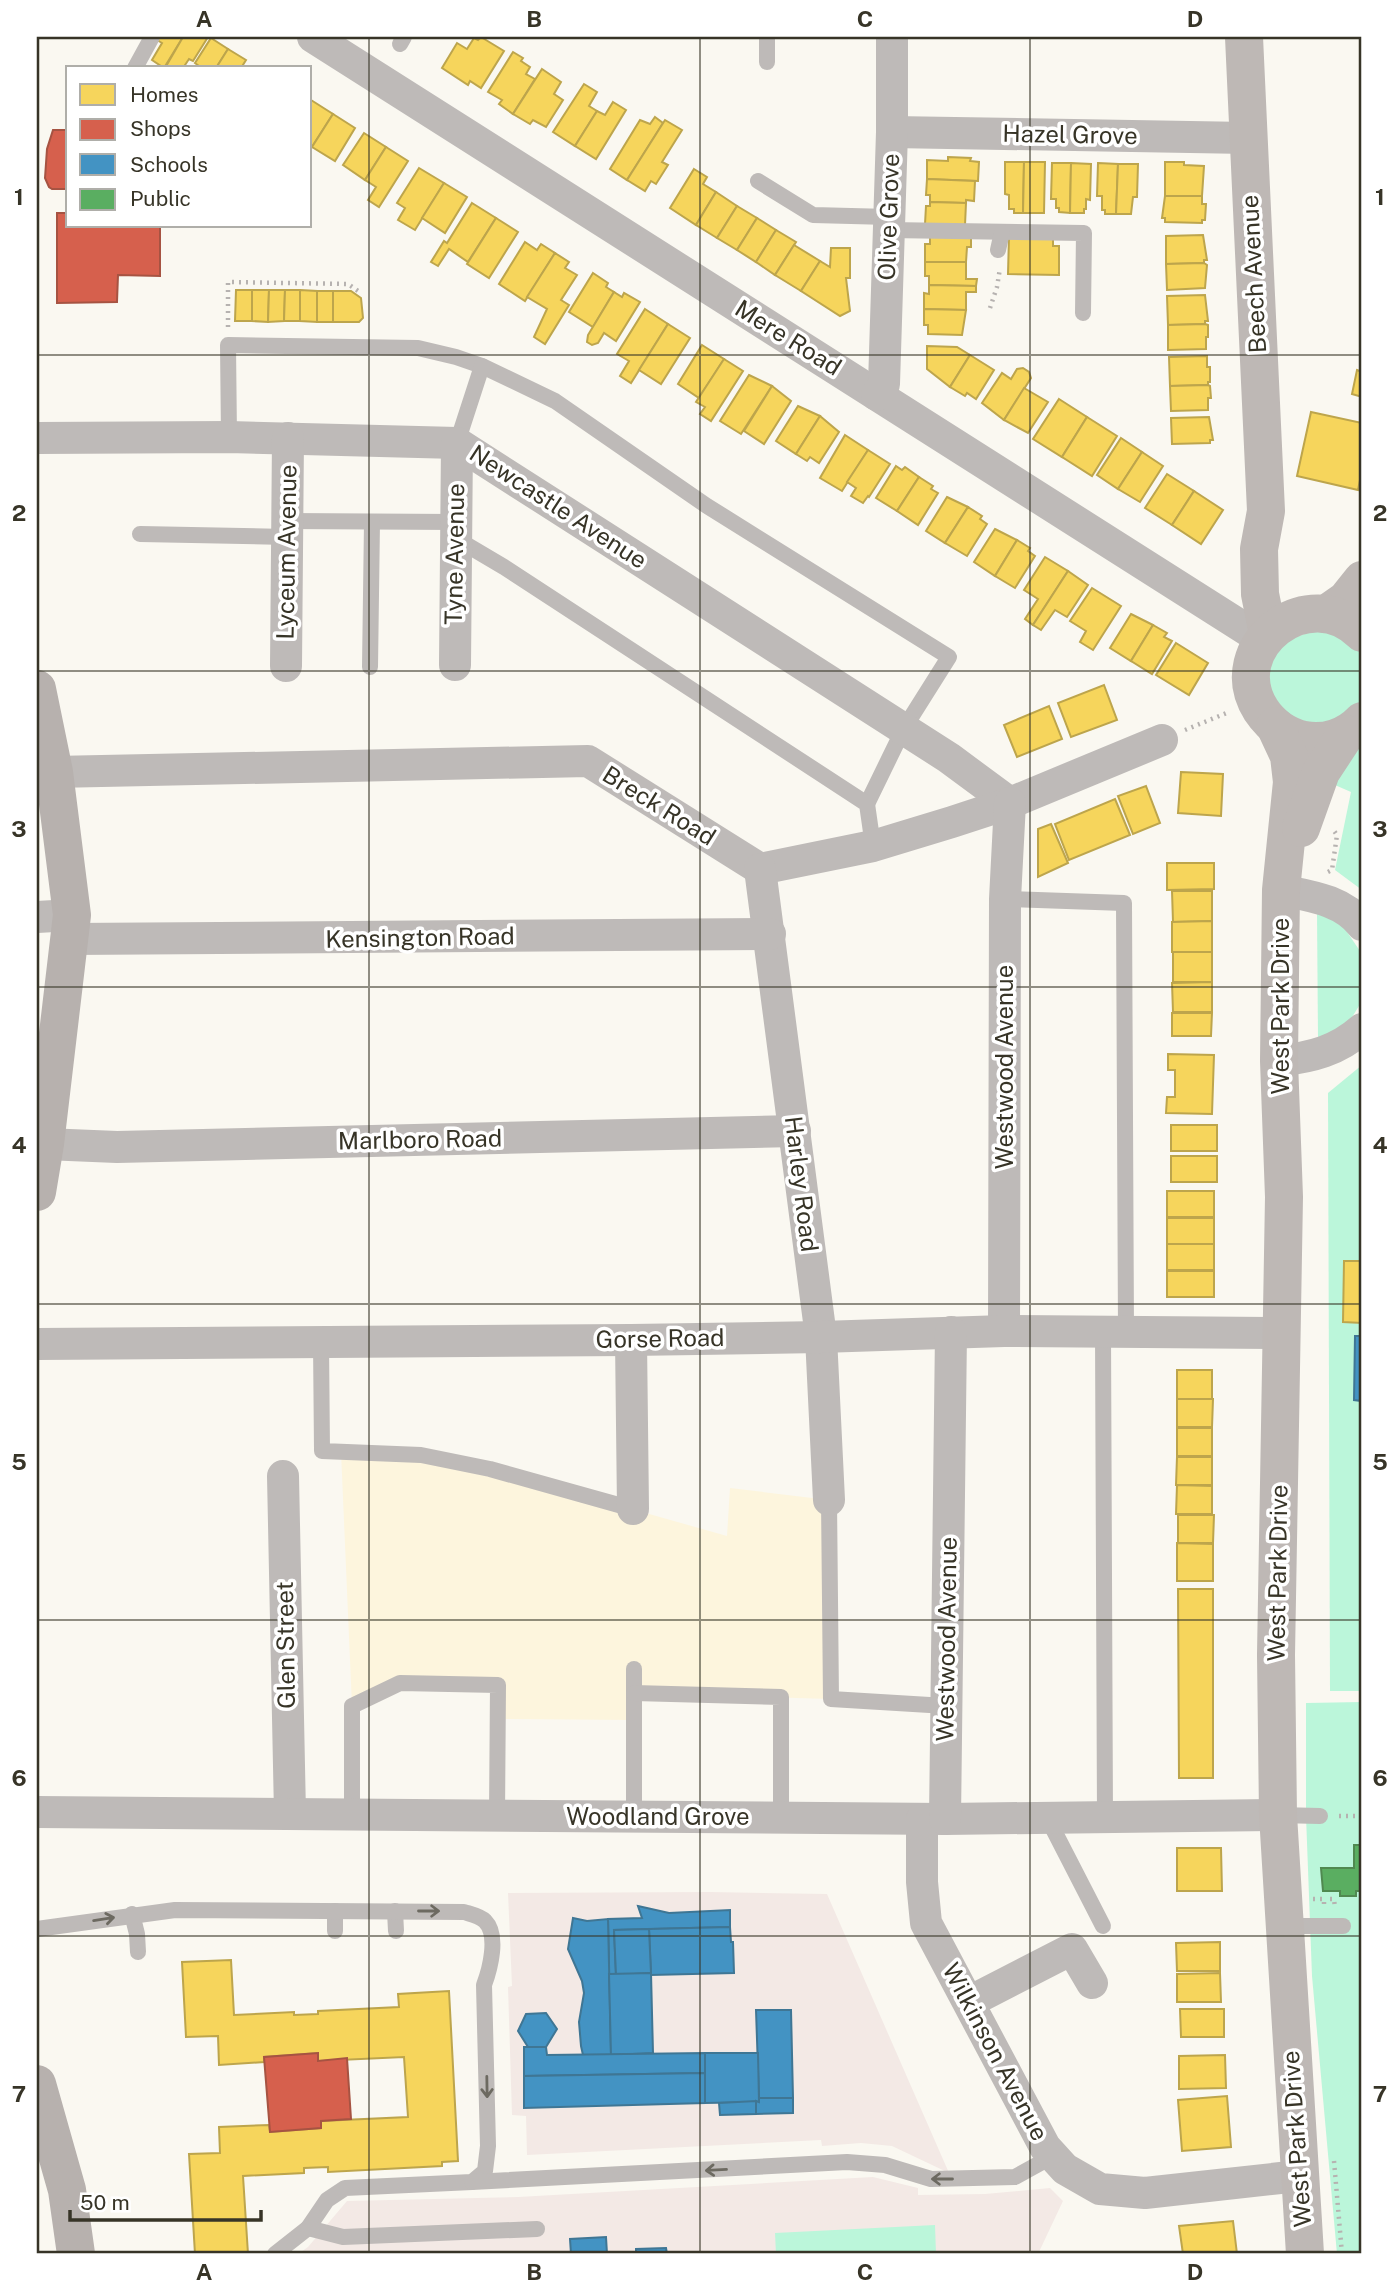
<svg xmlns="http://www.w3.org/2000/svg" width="1399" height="2291" font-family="'Public Sans',sans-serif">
	<rect width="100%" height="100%" fill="#faf8f1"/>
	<path fill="#fdf5dd" d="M341 1452 490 1469 727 1536 730 1488 829 1500 831 1699 634 1693V1720L498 1719V1686L400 1683 352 1706Z"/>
	<g fill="#f3e9e5">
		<path d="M710 1892 827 1894 949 2173 892 2146 861 2143 822 2146 821 2140 527 2155 526 2116 512 2115 508 1987 512 1986 508 1893Z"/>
		<path d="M873 2177 918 2188V2195L985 2194 1050 2188 1063 2201 1038 2254H298L308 2247 347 2201 518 2197Z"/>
	</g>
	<g fill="#bbf6da">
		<path d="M1325 627 1360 651 1362 655V705L1310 733 1264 694 1276 644Z"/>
		<path d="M1362 735V890L1335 870 1351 792 1328 782Z"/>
		<path d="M1317 914 1330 916 1343 926 1362 954V1001L1346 1027 1318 1038Z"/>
		<path d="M1362 1065V1691H1330L1328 1093Z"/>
		<path d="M1362 1702V2254H1337L1312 1976 1306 1816V1703Z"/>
		<path d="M935 2225 936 2254H776L775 2233Z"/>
	</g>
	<g fill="#f6d55c" stroke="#bda54c" stroke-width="2">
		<path d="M159 37H183L164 68 152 60 162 43 157 40Z"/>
		<path d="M183 37H208L193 61 189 59 183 68H165Z"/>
		<path d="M481 37 504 51 481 88 470 81 468 85 442 68 457 43 467 49 474 38 478 40Z"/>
		<path d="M211 38 228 49 216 68H197L199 66 195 63Z"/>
		<path d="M228 49 246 60 241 68H216Z"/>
		<path d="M513 52 523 58 521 61 530 67 526 74 535 79 513 114 499 104 502 100 488 92Z"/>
		<path d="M542 69 561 82 554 94 563 100 546 127 533 120 530 124 513 114Z"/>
		<path d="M584 84 597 92 589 106 597 111 575 146 553 132Z"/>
		<path d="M311 100 333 114 312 147 310 145Z"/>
		<path d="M613 102 626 110 596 159 575 146 597 111 605 115Z"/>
		<path d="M333 114 355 128 335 161 312 147Z"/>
		<path d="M655 117 663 123 627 180 610 169 640 120 650 124Z"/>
		<path d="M665 120 682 130 662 162 668 165 656 184 651 181 645 191 627 180Z"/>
		<path d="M364 133 386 147 365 180 343 165Z"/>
		<path d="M386 147 408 161 379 207 368 200 376 187 365 180Z"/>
		<path d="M948 157 971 158 970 161 979 162 978 181 927 179V160L948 161Z"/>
		<path d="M1005 162H1024L1023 213H1014V209H1009V195L1005 194Z"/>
		<path d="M1024 162H1045L1044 213H1023Z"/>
		<path d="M1165 162H1184V165L1204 166 1202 196H1165Z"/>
		<path d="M1052 163H1071L1070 213 1059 212V208H1056V199H1051Z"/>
		<path d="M1071 163 1091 164 1090 200 1086 199V209H1084V213H1070Z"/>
		<path d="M1098 163 1118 164 1116 214H1105V210H1102V196H1097Z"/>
		<path d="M1118 164H1138L1137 197H1133L1131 214H1116Z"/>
		<path d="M419 168 444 183 415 230 398 220 405 208 397 203Z"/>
		<path d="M694 169 707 177 703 184 716 192 696 225 670 208Z"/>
		<path d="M927 179 975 181 974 201 966 200V203L930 202V195H926Z"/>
		<path d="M444 183 467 197 445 233 422 218Z"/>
		<path d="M716 192 737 206 717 238 696 225Z"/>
		<path d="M1165 196H1202V204H1206L1205 220H1202V223L1165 222V218H1162Z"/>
		<path d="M930 202 966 203 965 225 925 224 926 206H930Z"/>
		<path d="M472 203 496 218 468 262 449 249 438 266 431 262 444 241 447 243Z"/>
		<path d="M737 206 757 218 737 250 717 238Z"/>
		<path d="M496 218 518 232 489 278 467 264Z"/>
		<path d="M757 218 776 230 756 262 737 250Z"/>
		<path d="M776 230 796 242 775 275 756 262Z"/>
		<path d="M1203 235 1207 260H1204V263L1166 264V236Z"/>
		<path d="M930 236 971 237V247H967L966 262H925V244H930Z"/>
		<path d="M1009 236 1053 239V246H1059V275L1008 274Z"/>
		<path d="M525 242 537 250 541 244 555 253 525 301 499 284Z"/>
		<path d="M794 245 820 261 801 291 775 275Z"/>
		<path d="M831 248H850V278H846L850 311 840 316 801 291 820 261 830 267Z"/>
		<path d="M555 253 569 262 565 268 577 275 561 300 569 305 545 344 534 337 547 309 527 297Z"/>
		<path d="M925 262H966V279H977L976 286 929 285V276H925Z"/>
		<path d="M1204 263 1207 265 1205 288 1167 290 1166 264Z"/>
		<path d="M593 273 608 283 606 287 614 292 593 327 569 312Z"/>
		<path d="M929 285 976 286V292H966V310L924 309V293L929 294Z"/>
		<path d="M236 290H252V321H235Z"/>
		<path d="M252 290H269L268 322 252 321Z"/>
		<path d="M269 290H285L284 321 268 322Z"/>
		<path d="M285 290H300V321H284Z"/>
		<path d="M300 290 317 291V322L300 321Z"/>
		<rect x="317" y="291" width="16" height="31"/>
		<path d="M333 291H351L361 298 363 318 359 322H333Z"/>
		<path d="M614 292 622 297 624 293 640 302 616 341 604 333 598 343 592 345 587 342 588 335Z"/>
		<path d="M1205 295 1208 321H1205V324L1168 325 1167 296Z"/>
		<path d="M645 309 668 324 631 383 620 376 629 361 617 354Z"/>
		<path d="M924 309 966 310 962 335 928 334V325H924Z"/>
		<path d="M668 324 690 338 661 384 639 370Z"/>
		<path d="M1205 324 1208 325V337H1206V349L1168 350V325Z"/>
		<path d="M702 345 724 359 699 398 678 384Z"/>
		<path d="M927 346 957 347 970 355 950 387 927 369Z"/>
		<path d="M970 355 994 370 976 399 967 393 965 396 950 387Z"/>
		<path d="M1207 356V367H1210V382H1208V385L1170 386 1169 357Z"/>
		<path d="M724 359 743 371 711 421 700 414 705 407 696 402Z"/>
		<path d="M1023 368 1029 372 1031 378 1004 420 982 403 1002 373 1011 379 1017 369Z"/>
		<path d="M1357 370 1362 372V397L1352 394Z"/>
		<path d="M749 375 772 386 741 434 720 421Z"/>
		<path d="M1208 385 1210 386 1211 398H1208V410L1171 411 1170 386Z"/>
		<path d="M772 386 791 401 764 444 744 431Z"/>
		<path d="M1024 388 1048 402 1028 433 1004 420Z"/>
		<path d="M1059 399 1087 417 1062 457 1033 439Z"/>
		<path d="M798 406 820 416 796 454 776 441Z"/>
		<path d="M1311 412 1362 423V470L1358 490 1297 476Z"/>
		<path d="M820 416 839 432 819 463 810 457 807 461 796 454Z"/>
		<path d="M1087 417 1117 436 1092 476 1062 457Z"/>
		<path d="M1209 417 1213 440H1210V443L1172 444 1171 418Z"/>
		<path d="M845 435 868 450 842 491 820 478Z"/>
		<path d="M1121 438 1142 452 1118 489 1097 475Z"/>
		<path d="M868 450 890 464 869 497 868 496 863 503 851 496 856 488 847 482Z"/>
		<path d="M1142 452 1163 466 1140 502 1118 489Z"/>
		<path d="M896 466 902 470 905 467 919 477 897 511 876 498Z"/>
		<path d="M1167 474 1194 491 1172 525 1145 508Z"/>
		<path d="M919 477 933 486 931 489 938 493 918 525 897 511Z"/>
		<path d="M1194 491 1223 510 1201 544 1172 525Z"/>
		<path d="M947 497 968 507 945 543 926 531Z"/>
		<path d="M968 507 982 516 980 519 987 524 967 556 945 543Z"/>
		<path d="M995 529 1017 540 995 576 974 562Z"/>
		<path d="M1017 540 1030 548 1028 551 1035 556 1015 588 995 576Z"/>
		<path d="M1045 557 1068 571 1033 625 1025 619 1038 599 1024 590Z"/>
		<path d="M1068 571 1088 585 1067 617 1055 610 1041 630 1033 625Z"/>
		<path d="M1092 588 1121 606 1093 650 1080 642 1086 631 1070 621Z"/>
		<path d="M1131 614 1153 625 1131 661 1110 648Z"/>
		<path d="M1153 625 1167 633 1164 637 1172 641 1152 674 1131 661Z"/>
		<path d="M1176 643 1208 663 1189 695 1156 675Z"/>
		<path d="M1104 685 1117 720 1071 737 1058 703Z"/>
		<path d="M1049 706 1062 739 1017 757 1004 725Z"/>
		<path d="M1181 772 1223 774 1221 816 1178 813Z"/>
		<path d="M1146 786 1160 823 1133 834 1118 796Z"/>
		<path d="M1115 799 1130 835 1069 860 1055 824Z"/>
		<path d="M1051 824 1068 863 1038 877V829Z"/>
		<path d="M1167 863H1214V889L1167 890Z"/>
		<path d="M1172 891H1212V921L1173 922Z"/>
		<path d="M1212 921V952H1172V922Z"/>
		<rect x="1173" y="952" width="39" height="30"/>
		<path d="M1212 982V1012H1173L1172 983Z"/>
		<path d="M1172 1013H1212L1211 1036H1172Z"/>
		<path d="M1168 1054 1214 1055 1212 1114 1166 1113 1167 1097H1175V1070H1168Z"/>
		<rect x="1171" y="1125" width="46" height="26"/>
		<rect x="1171" y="1156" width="46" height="26"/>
		<rect x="1167" y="1191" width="47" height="26"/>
		<rect x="1167" y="1218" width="47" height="26"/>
		<rect x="1167" y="1244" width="47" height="26"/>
		<path d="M1344 1261H1362V1323L1343 1322Z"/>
		<rect x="1167" y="1271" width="47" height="26"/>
		<rect x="1177" y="1370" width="35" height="29"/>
		<path d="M1177 1399H1213L1212 1427H1177Z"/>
		<rect x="1177" y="1428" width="35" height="28"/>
		<path d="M1177 1457H1212V1485H1176Z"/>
		<path d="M1177 1485 1212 1486V1514H1176Z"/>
		<path d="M1178 1515H1214L1213 1543H1178Z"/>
		<path d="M1177 1543 1213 1544V1581H1177Z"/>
		<path d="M1178 1589H1213V1778H1179Z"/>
		<path d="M1177 1848H1221L1222 1891H1177Z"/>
		<path d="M1220 1942V1971H1177L1176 1943Z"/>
		<path d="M231 1960 234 2015 294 2012V2015L318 2014V2011L399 2007 398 1994 449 1991 458 2161 442 2162V2166L328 2172V2167L304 2168V2173L243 2176 248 2254H195L189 2154 220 2153 219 2127 269 2125 270 2132 321 2128V2121L408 2117 404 2057 318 2061V2053L264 2057V2062L219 2065 218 2036 186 2037 182 1962Z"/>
		<path d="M1220 1973 1221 2002H1177V1974Z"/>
		<path d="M1180 2009H1224V2037H1181Z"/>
		<path d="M1225 2055 1226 2088 1179 2089V2056Z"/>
		<path d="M1227 2096 1231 2147 1182 2151 1178 2100Z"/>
		<path d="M1233 2221 1237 2254H1183L1179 2226Z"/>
	</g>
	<g fill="#d6604d" stroke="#a65342" stroke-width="2">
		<path d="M53 130H68V189H52L49 187 45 178 47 149Z"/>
		<path d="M57 213H68V226H160V276L118 275 117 302 57 303Z"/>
		<path d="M318 2053V2061L347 2058 351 2119 321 2121V2128L270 2132 264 2057Z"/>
	</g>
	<g fill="#4393c3" stroke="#3f7694" stroke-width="2">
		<path d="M1355 1336H1362V1401L1354 1400Z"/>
		<path d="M638 1906 669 1913 730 1910V1927L614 1930 616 1975 609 1974 608 1919 642 1918Z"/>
		<path d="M573 1918 587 1921 608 1919 611 2055H583L581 2046 579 2022 584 1993 582 1981 568 1949Z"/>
		<path d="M730 1927 731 1942H733L734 1973 651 1975 649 1929Z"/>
		<path d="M649 1929 651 1973 616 1975 614 1930Z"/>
		<path d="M651 1973 653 2053 611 2055 609 1974Z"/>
		<path d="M756 2010H791L793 2098H759Z"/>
		<path d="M546 2013 557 2029 546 2047H528L518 2031 526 2014Z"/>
		<path d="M524 2047H546L547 2055 705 2053V2073L524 2076Z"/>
		<path d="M705 2053H758L759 2102 705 2103Z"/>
		<path d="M705 2073V2103L524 2108V2076Z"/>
		<path d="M759 2098H793V2113L756 2114V2101L759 2102Z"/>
		<path d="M756 2101V2114L720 2115 719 2103Z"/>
		<path d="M606 2237 607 2254H571L570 2239Z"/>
		<path d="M666 2248 667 2254H636V2249Z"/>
	</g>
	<path fill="#5aae61" stroke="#508950" stroke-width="2" d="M1354 1845H1362V1891H1356V1896H1340V1891H1323L1321 1868H1354Z"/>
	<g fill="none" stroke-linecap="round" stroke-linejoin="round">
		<g stroke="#b6b2b0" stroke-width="4.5" stroke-dasharray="2 5" stroke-linecap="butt">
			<path d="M990 308 997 287 1000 268"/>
			<path d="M228 327V282L348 284 361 293"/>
			<path d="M1185 730 1229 712"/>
			<path d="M1328 872 1332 870 1337 835 1332 828"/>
			<path d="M1339 1816H1362"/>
			<path d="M1313 1899H1324V1907"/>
			<path d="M1330 1899H1334L1335 1908"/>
			<path d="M1334 2161 1342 2254"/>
		</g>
		<g stroke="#bebab8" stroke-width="16">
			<path d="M400 44 404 37"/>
			<path d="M767 62V37"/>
			<path d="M135 68 152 37"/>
			<path d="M758 181 813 215 889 217"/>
			<path d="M889 230 1084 233 1083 313"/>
			<path d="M998 250 1002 232"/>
			<path d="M229 437 228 345 418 348 456 357 482 366 555 401 707 506 949 657 903 730 867 804"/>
			<path d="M457 443 482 366"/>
			<path d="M287 521 455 522"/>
			<path d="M140 534 287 537"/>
			<path d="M455 538 504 567 867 804 873 846"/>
			<path d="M370 667 372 522"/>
			<path d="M1005 899 1124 903 1126 1332"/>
			<path d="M1103 1332 1105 1819"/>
			<path d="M321 1342 322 1451 421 1455 490 1469 633 1509"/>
			<path d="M829 1500 831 1699 946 1706"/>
			<path d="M634 1669V1817"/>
			<path d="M634 1693 781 1697V1817"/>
			<path d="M352 1814V1706L400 1683 498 1685 497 1816"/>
			<path d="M1278 1815 1320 1816"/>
			<path d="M1048 1819 1103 1926"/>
			<path d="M335 1911V1931"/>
			<path d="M395 1911 396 1931"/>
			<path d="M132 1914 137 1934 138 1952"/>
			<path d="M1284 1926H1343"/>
			<path d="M37 1929 175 1910 464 1912C470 1914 480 1916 485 1921 499 1935 490 1969 484 1985L488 2146 485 2171 472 2182 345 2188 327 2200 308 2228 275 2254"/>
			<path d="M472 2182 847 2162 885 2165 931 2179 1015 2177 1053 2156"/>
			<path d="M308 2228 343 2237 537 2229"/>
		</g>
		<g stroke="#bebab8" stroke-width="32">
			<path d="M313 37 1263 640"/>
			<path d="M892 132 1248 138"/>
			<path d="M877 395 884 384 892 132V37"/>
			<path d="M37 438 229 437 457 443 949 758 1010 803"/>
			<path d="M455 665 457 443"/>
			<path d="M286 666 288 438"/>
			<path d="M54 772 588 761 760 869 873 846 952 822 1010 803 1162 740"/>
			<path d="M760 869 821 1337 829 1500"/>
			<path d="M1281 890C1310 896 1343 900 1362 925"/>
			<path d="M37 917 72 915"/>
			<path d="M70 939 770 934"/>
			<path d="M1279 1061C1312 1057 1337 1051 1362 1029"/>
			<path d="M45 1144 117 1147 795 1131"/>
			<path d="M1004 1331 1005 899 1010 803"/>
			<path d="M631 1340 633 1509"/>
			<path d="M37 1344 631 1340 821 1337 1004 1331 1283 1333"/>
			<path d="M283 1476 290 1814"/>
			<path d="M37 1812 945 1819 1278 1815"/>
			<path d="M922 1819V1882L926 1923 1045 2147 1065 2169 1100 2189 1145 2193 1299 2176"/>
			<path d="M945 1819 951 1332"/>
			<path d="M969 2002 1072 1949 1092 1983"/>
		</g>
		<g stroke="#beb8b5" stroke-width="38">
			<path d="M1244 37 1266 511 1259 549 1260 594 1268 634"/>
			<path d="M1326 614 1346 600 1362 580"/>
			<path d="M1362 633C1309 579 1221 647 1261 710 1271 725 1286 736 1304 740 1325 744 1347 737 1362 721"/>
			<path d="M1275 726 1289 756 1292 782 1281 890 1279 1061 1284 1197 1276 1655 1278 1815 1305 2254"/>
			<path d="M1301 828 1321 772 1346 734"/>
		</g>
		<g stroke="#b7b1ae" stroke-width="38">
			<path d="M37 689 54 772 72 915 45 1144 37 1192"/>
			<path d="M37 2084 67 2190 76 2254"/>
		</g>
	</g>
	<defs><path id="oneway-shaft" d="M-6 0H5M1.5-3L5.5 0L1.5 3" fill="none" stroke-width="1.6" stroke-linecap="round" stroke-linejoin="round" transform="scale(1.75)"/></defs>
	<g stroke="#6d6a61">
		<use href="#oneway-shaft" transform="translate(429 1911)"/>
		<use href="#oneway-shaft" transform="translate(104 1919) rotate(-9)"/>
		<use href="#oneway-shaft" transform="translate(487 2087) rotate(89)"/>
		<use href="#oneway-shaft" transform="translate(716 2170) rotate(177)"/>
		<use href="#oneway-shaft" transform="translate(942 2179) rotate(-180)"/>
	</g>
	<path fill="none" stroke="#373427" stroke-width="2" stroke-opacity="0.55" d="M369 37V2254M700 37V2254M1030 37V2254M37 355H1362M37 671H1362M37 987H1362M37 1304H1362M37 1620H1362M37 1936H1362"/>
	<g text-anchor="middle" stroke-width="7" stroke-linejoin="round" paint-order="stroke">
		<g font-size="24" fill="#373427" stroke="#fff">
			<text transform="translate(1070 135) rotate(1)" y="8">Hazel Grove</text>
			<text transform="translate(889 217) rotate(-88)" y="8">Olive Grove</text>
			<text transform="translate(1254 274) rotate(-93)" y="8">Beech Avenue</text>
			<text transform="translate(788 338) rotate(32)" y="8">Mere Road</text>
			<text transform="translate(558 507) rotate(33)" y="8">Newcastle Avenue</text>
			<text transform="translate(287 552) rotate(-89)" y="8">Lyceum Avenue</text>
			<text transform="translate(455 554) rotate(-89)" y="8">Tyne Avenue</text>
			<text transform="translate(659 806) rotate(32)" y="8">Breck Road</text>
			<text transform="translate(420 938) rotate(-1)" y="8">Kensington Road</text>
			<text transform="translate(1281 1006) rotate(-90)" y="8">West Park Drive</text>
			<text transform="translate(1005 1067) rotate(-90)" y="8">Westwood Avenue</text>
			<text transform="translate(420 1140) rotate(-1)" y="8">Marlboro Road</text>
			<text transform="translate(801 1184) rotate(83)" y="8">Harley Road</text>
			<text transform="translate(660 1339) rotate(-1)" y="8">Gorse Road</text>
			<text transform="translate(1278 1573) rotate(-89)" y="8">West Park Drive</text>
			<text transform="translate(947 1639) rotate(-89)" y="8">Westwood Avenue</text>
			<text transform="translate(286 1645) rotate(-91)" y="8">Glen Street</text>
			<text x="658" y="1825">Woodland Grove</text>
			<text transform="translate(995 2052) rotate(62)" y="8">Wilkinson Avenue</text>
			<text transform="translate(1297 2139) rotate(-94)" y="8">West Park Drive</text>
		</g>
	</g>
	<rect width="1399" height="2291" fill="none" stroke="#ffffff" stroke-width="77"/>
	<rect x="66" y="66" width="245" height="161" fill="#ffffff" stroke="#afaea9" stroke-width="2"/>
	<rect x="80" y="84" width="35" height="21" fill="#f6d55c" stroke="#afaea9" stroke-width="2"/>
	<text x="130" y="102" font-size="21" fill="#373427">Homes</text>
	<rect x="80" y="119" width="35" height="21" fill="#d6604d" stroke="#afaea9" stroke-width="2"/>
	<text x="130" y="136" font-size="21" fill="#373427">Shops</text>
	<rect x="80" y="154" width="35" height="21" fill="#4393c3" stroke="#afaea9" stroke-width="2"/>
	<text x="130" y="172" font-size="21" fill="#373427">Schools</text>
	<rect x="80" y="189" width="35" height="21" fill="#5aae61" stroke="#afaea9" stroke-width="2"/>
	<text x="130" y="206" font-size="21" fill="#373427">Public</text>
	<path d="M70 2210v10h191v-10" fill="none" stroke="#373427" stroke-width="3.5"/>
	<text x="80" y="2210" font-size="21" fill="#373427" stroke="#ffffff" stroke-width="5" paint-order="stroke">50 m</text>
	<rect x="38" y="38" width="1322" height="2214" fill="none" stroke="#373427" stroke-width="2.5"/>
	<g font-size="23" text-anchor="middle" font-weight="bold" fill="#373427">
		<text x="204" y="27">A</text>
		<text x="534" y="27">B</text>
		<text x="865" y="27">C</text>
		<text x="1195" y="27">D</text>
		<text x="19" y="205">1</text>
		<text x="1380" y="205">1</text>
		<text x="19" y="521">2</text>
		<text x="1380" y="521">2</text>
		<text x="19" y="837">3</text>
		<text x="1380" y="837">3</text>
		<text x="19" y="1153">4</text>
		<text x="1380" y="1153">4</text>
		<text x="19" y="1470">5</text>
		<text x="1380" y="1470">5</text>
		<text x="19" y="1786">6</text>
		<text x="1380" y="1786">6</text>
		<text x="19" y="2102">7</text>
		<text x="1380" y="2102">7</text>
		<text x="204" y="2280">A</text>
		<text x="534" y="2280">B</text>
		<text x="865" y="2280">C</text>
		<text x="1195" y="2280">D</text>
	</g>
</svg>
